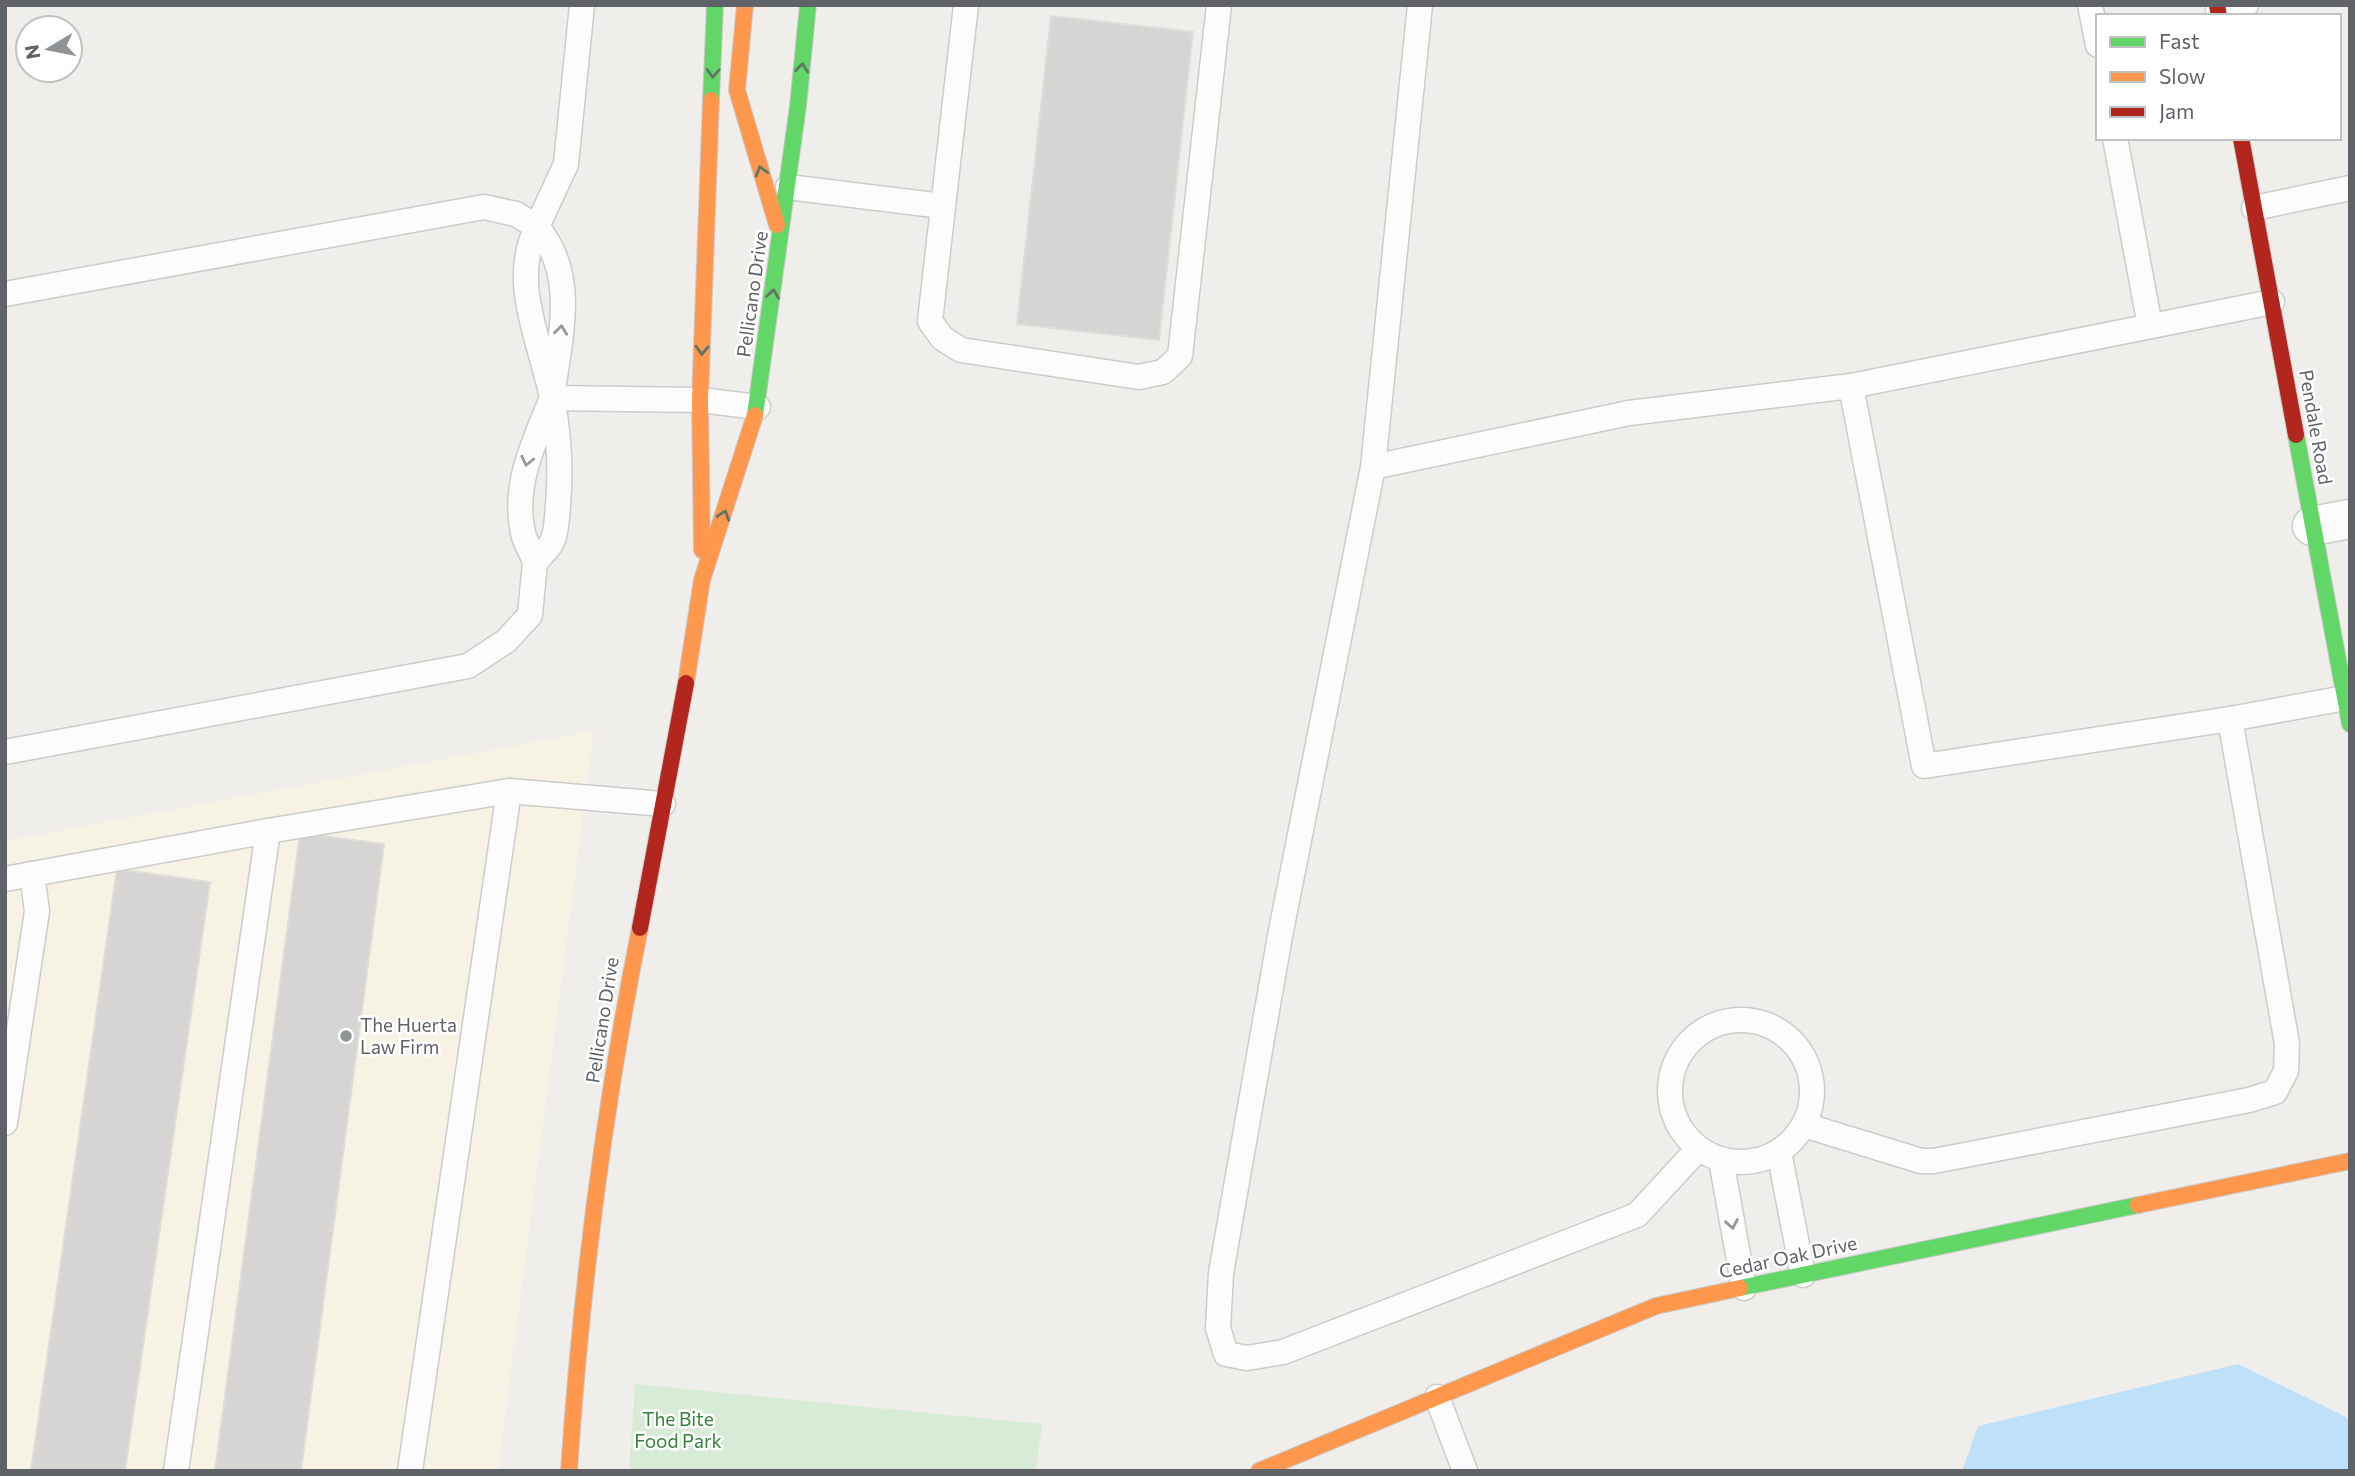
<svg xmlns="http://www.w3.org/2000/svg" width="2355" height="1476" font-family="Commissioner,sans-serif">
	<rect width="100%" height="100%" fill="#efeeea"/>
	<path fill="#f7f3e4" d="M594 731 498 1471H5V841Z"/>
	<path fill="#d8ebd6" d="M635 1384 1042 1424 1036 1471H629Z"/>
	<path fill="#bfe0f9" d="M2238 1364 2346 1417 2350 1423V1471H1962L1978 1426Z"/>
	<g fill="#d6d5d3" stroke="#deddd9" stroke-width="2">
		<path d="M1051 16 1193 32 1159 340 1017 324Z"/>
		<path d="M300 833 384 844 301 1471H215Z"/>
		<path d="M117 869 210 882 125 1471H31Z"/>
	</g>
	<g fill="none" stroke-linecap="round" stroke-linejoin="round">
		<g stroke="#cbcccc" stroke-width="27">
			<g id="lane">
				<path d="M966 5 930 321 942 338 961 350 1139 377 1163 372 1180 356 1219 5"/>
				<path d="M1420 5 1373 467 1280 936 1221 1273 1218 1328 1226 1354 1247 1358 1283 1352 1637 1215 1698 1149"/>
				<path d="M2090 5 2098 45"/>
				<path d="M2218 10 2246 5"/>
				<path d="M2115 138 2150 326"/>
				<path d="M788 187 942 206"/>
				<path d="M2254 208 2350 188"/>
				<path d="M5 294 484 207 516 214 537 227 566 164 582 5"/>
				<path d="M1851 386 1924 766 2230 719 2345 698"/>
				<path d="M552 398C534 442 511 488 524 537 527 545 532 554 535 562 541 556 548 549 552 542 557 532 557 515 558 505 561 470 559 433 552 398 541 341 509 283 537 227 579 276 559 340 552 398"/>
				<path d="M552 398 700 400 758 407"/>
				<path d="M1373 467 1629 413 1851 386 2272 302"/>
				<path d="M5 752 468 666 506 641 530 615 535 562"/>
				<path d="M5 879 268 831 509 791 663 804"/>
				<circle cx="1741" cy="1091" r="71"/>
				<path d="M5 1123 37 911 32 874"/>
				<path d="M1804 1125 1921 1161H1934L2249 1100 2275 1092 2286 1071 2287 1044 2230 719"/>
				<path d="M1779 1152 1803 1275"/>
				<path d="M1721 1160 1744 1288"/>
				<path d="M1437 1397 1465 1471"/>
				<path d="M176 1471 268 831"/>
				<path d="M410 1471 509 791"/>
			</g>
		</g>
		<g stroke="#cbcccc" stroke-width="41">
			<path id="street" d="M2312 526 2350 519"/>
		</g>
		<g stroke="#cacacb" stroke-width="18">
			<g id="fast">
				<path d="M711 100 715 5"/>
				<path d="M755 415 798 106 808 5"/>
				<path d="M2296 435 2350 724"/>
				<path d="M1740 1288 2138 1205"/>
			</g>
		</g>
		<g stroke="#cacacb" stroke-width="18">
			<g id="slow">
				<path d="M745 5 737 90 777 225"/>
				<path d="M702 550 700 400 711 100"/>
				<path d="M686 683 702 580 755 415"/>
				<path d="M2138 1205 2350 1161"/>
				<path d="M569 1471C581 1289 604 1107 640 928"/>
				<path d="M1259 1471 1656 1306 1740 1288"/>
			</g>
		</g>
		<g stroke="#cacacb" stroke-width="18">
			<g id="jam">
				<path d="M2217 5 2219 16"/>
				<path d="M2241 138 2296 435"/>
				<path d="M640 928 686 683"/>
			</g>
		</g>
		<use href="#lane" stroke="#fdfcfc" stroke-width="24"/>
		<use href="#street" stroke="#fdfcfc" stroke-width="38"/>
		<use href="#fast" stroke="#63d668" stroke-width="16"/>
		<use href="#slow" stroke="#ff974d" stroke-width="16"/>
		<use href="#jam" stroke="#b3261e" stroke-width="16"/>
	</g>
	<defs><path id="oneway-chevron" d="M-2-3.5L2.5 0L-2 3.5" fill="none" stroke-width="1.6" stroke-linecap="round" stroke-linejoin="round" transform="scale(1.75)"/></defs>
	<g stroke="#607468">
		<use href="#oneway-chevron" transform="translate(802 68) rotate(-84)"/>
		<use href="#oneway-chevron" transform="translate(713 73) rotate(92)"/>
		<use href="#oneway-chevron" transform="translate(761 171) rotate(-107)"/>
		<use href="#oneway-chevron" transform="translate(773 294) rotate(-82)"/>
		<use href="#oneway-chevron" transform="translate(702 350) rotate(92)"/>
		<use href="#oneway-chevron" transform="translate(724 515) rotate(-72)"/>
	</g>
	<g stroke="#96999c">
		<use href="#oneway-chevron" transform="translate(561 330) rotate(-83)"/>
		<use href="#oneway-chevron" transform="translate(527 461) rotate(103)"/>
		<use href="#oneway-chevron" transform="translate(1732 1224) rotate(80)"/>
	</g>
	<circle fill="#919496" stroke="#fff" stroke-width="2.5" cx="346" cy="1036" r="7"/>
	<g text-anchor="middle" stroke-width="5" stroke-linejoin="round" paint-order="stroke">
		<g font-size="19" fill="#5f6368" stroke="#fff">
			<text transform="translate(752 294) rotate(-82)" y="7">Pellicano Drive</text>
			<text transform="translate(2316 427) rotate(80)" y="7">Pendale Road</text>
			<text transform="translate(602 1020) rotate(-81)" y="7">Pellicano Drive</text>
			<text transform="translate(1788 1257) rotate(-12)" y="7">Cedar Oak Drive</text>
		</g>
		<g font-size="19" fill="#5f6368" stroke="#fff" text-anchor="start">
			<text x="360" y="1032">The Huerta<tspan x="360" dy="22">Law Firm</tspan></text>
		</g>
		<g font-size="19" fill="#348238" stroke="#fff">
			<text x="678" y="1426">The Bite<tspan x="678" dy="22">Food Park</tspan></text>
		</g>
	</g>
	<rect width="2355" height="1476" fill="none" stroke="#5f6368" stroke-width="14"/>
	<rect x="2096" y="14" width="245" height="126" fill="#ffffff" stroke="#bfc1c3" stroke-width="2"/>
	<rect x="2110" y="37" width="35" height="10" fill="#63d668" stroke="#bfc1c3" stroke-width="2"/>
	<text x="2159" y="49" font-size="21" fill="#5f6368">Fast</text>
	<rect x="2110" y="72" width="35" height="10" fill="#ff974d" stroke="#bfc1c3" stroke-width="2"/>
	<text x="2159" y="84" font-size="21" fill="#5f6368">Slow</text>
	<rect x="2110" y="107" width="35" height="10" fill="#b3261e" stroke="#bfc1c3" stroke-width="2"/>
	<text x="2159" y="119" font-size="21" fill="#5f6368">Jam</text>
	<g transform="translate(49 49) rotate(260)"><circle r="33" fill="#ffffff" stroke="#bfc1c3" stroke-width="2"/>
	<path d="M0-5L12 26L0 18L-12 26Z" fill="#919496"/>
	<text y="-10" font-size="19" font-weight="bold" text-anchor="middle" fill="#5f6368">N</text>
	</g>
</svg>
